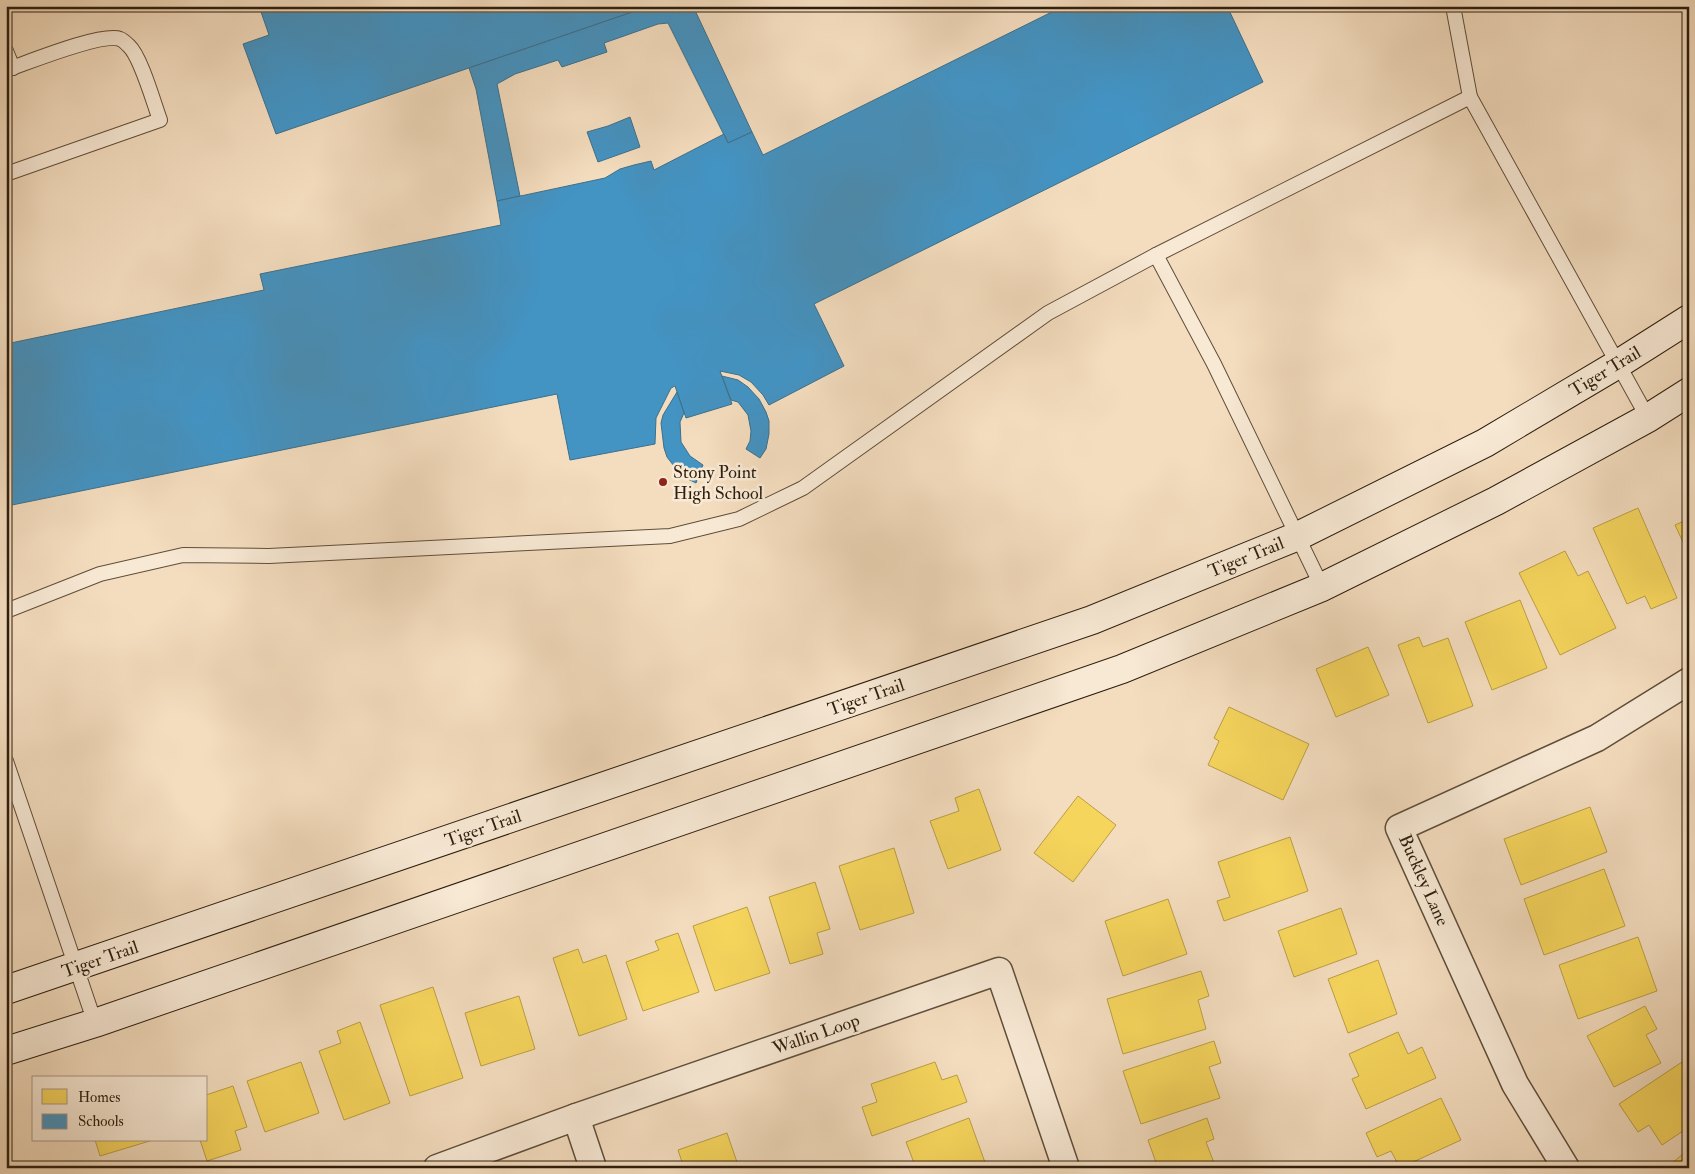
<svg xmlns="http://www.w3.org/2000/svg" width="1695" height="1174" font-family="'IM FELL Double Pica',serif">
	<rect width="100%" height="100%" fill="#f4ddbf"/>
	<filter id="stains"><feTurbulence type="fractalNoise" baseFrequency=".004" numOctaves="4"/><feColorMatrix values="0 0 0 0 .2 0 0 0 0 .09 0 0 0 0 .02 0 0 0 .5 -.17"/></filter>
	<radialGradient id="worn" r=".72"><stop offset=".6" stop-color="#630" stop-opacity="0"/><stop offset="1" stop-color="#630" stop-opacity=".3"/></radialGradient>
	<g fill="#f6d55c" stroke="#ba9e45">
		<path d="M1638 508 1677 598 1651 609 1645 596 1627 604 1593 528Z"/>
		<path d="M1689 519V555L1675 525Z"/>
		<path d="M1565 551 1578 576 1588 571 1616 628 1560 655 1519 573Z"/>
		<path d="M1520 600 1547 668 1492 690 1465 622Z"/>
		<path d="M1419 637 1423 647 1448 638 1473 706 1428 723 1398 645Z"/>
		<path d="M1368 647 1389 695 1336 717 1316 669Z"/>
		<path d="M1229 707 1309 744 1283 800 1208 765 1219 741 1214 738Z"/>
		<path d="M979 789 1001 850 948 869 930 821 959 811 955 798Z"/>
		<path d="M1078 796 1116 825 1073 882 1034 853Z"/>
		<path d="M1590 807 1607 852 1521 885 1504 839Z"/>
		<path d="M1290 837 1308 891 1224 921 1217 901 1230 897 1218 862Z"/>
		<path d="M894 848 914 913 860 930 839 866Z"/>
		<path d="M1604 869 1625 926 1544 955 1524 899Z"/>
		<path d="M815 882 830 929 817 933 823 954 790 964 769 897Z"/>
		<path d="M1168 899 1187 954 1123 976 1105 921Z"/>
		<path d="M747 907 770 973 715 991 693 926Z"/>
		<path d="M1341 908 1357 954 1294 977 1278 931Z"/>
		<path d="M678 933 699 992 643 1011 626 962 659 950 655 941Z"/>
		<path d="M1638 937 1657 991 1578 1019 1559 965Z"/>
		<path d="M578 949 583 963 606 955 627 1019 579 1036 553 958Z"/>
		<path d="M1378 960 1397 1014 1348 1033 1328 979Z"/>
		<path d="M1201 971 1209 996 1198 1000 1206 1029 1123 1054 1107 999Z"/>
		<path d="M433 987 463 1078 410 1096 380 1005Z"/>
		<path d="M519 996 535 1049 481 1066 465 1013Z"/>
		<path d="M1645 1006 1657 1029 1646 1035 1661 1063 1614 1087 1587 1036Z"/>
		<path d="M360 1022 390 1103 344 1120 319 1051 341 1043 337 1031Z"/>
		<path d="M1398 1032 1408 1054 1422 1047 1436 1078 1366 1109 1352 1079 1359 1076 1349 1054Z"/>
		<path d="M1214 1041 1221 1063 1209 1067 1220 1098 1141 1124 1123 1071Z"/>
		<path d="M301 1062 319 1113 265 1132 247 1081Z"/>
		<path d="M935 1062 942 1080 957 1075 967 1102 872 1136 862 1107 877 1102 871 1084Z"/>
		<path d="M1682 1062 1689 1072V1127L1662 1145 1649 1125 1638 1132 1619 1104Z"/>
		<path d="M233 1086 247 1127 235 1131 241 1150 207 1161 200 1140H206V1095Z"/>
		<path d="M1441 1098 1461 1140 1400 1168 1391 1151 1377 1157 1366 1133Z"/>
		<path d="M969 1118 987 1168H916L906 1142Z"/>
		<path d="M1207 1118 1214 1139 1206 1142 1216 1168H1158L1148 1140Z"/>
		<path d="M727 1133 739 1168H684L678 1150Z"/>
		<path d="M95 1140H153L100 1156Z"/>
		<path d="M1689 1149V1168H1666Z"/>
		<path d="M1475 1162 1479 1168H1465Z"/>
	</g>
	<g fill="#4393c3" stroke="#3c708d">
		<path d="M259 6H650L276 134 243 44 269 35Z"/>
		<path d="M650 6H693L752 132 728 143 668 23 658 24 604 43 607 52 562 67 558 60 515 74 497 84 520 196 497 201 476 89 469 68Z"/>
		<path d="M1064 6H1227L1263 82 814 304 844 366 769 405 763 395 751 382 739 375 720 371 732 404 686 418 675 386 671 388 656 418 655 444 570 460 557 394 12 505 6 477V344L264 290 260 274 501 225 497 201 605 178 620 169 634 165 651 161 654 170 724 134 728 143 752 132 763 155Z"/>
		<path d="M630 117 640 147 598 162 587 132 608 126Z"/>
		<path d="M722 376 738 380 748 387 759 399 766 412 769 421V434L766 449 760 458 746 449 750 441 751 431 748 415 738 402 731 400Z"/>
		<path d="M677 392 684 413 680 422 681 442 690 456 703 465 696 483 682 476 677 470 667 457 664 448 661 423 663 415Z"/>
	</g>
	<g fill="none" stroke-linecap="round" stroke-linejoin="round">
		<g stroke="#5f4e3a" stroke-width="16">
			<g id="lane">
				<path d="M1453 6 1470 97 1648 418"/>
				<path d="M6 51 13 68"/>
				<path d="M6 70C27 63 102 32 120 39 123 40 127 44 129 46 141 57 154 104 160 120L6 174"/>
				<path d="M1156 255 1470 97"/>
				<path d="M6 611 100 574 183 555 269 556 670 536 739 519 803 488 1048 313 1156 255 1214 364 1322 587"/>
				<path d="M6 761 95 1023"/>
			</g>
		</g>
		<g stroke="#5f4e3a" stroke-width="29">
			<g id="street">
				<path d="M576 1117 593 1168"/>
				<path d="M437 1168 576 1117 999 971 1066 1168"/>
				<path d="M1566 1168 1515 1084 1399 828 1597 738 1689 681"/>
			</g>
		</g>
		<g stroke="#2d1e0e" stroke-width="30">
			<g id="secondary">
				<path d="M6 990 1092 620 1298 536 1485 443 1618 364 1689 319"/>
				<path d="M6 1051 95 1023 1122 669 1322 587 1496 501 1648 418 1689 392"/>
			</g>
		</g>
		<use href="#lane" stroke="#f8e9d5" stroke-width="14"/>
		<use href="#street" stroke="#f8e9d5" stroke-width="26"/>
		<use href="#secondary" stroke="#f8e9d5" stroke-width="28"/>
	</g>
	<circle fill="#8f2418" stroke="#f8e9d5" stroke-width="2" cx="663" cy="482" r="5"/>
	<g text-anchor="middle" stroke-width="5" stroke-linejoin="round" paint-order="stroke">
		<g font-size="18" fill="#2d1e0e" stroke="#f8e9d5">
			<text transform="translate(1605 371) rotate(-31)" y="6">Tiger Trail</text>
			<text transform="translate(1246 557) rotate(-22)" y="6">Tiger Trail</text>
			<text transform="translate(866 697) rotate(-19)" y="6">Tiger Trail</text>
			<text transform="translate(483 828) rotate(-19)" y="6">Tiger Trail</text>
			<text transform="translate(1424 880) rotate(66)" y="6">Buckley Lane</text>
			<text transform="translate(100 959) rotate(-19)" y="6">Tiger Trail</text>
			<text transform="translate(816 1034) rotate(-19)" y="6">Wallin Loop</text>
		</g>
		<g font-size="18" fill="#2d1e0e" stroke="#f8e9d5" text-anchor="start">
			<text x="673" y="478">Stony Point<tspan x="673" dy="21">High School</tspan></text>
		</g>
	</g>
	<rect width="1695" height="1174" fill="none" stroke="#f4ddbf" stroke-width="25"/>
	<rect x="8" y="8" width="1680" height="1159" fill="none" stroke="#2d1e0e" stroke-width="2.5"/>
	<rect x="12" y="12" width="1670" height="1149" fill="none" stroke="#2d1e0e"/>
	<rect x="32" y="1076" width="175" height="65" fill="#f8e9d5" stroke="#a79885"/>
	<rect x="42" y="1089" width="25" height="15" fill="#f6d55c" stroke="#a79885"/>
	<text x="78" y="1102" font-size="15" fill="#2d1e0e">Homes</text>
	<rect x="42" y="1114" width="25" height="15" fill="#4393c3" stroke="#a79885"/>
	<text x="78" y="1126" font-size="15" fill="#2d1e0e">Schools</text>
	<rect width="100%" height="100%" filter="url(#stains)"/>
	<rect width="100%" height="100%" fill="url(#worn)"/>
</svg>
